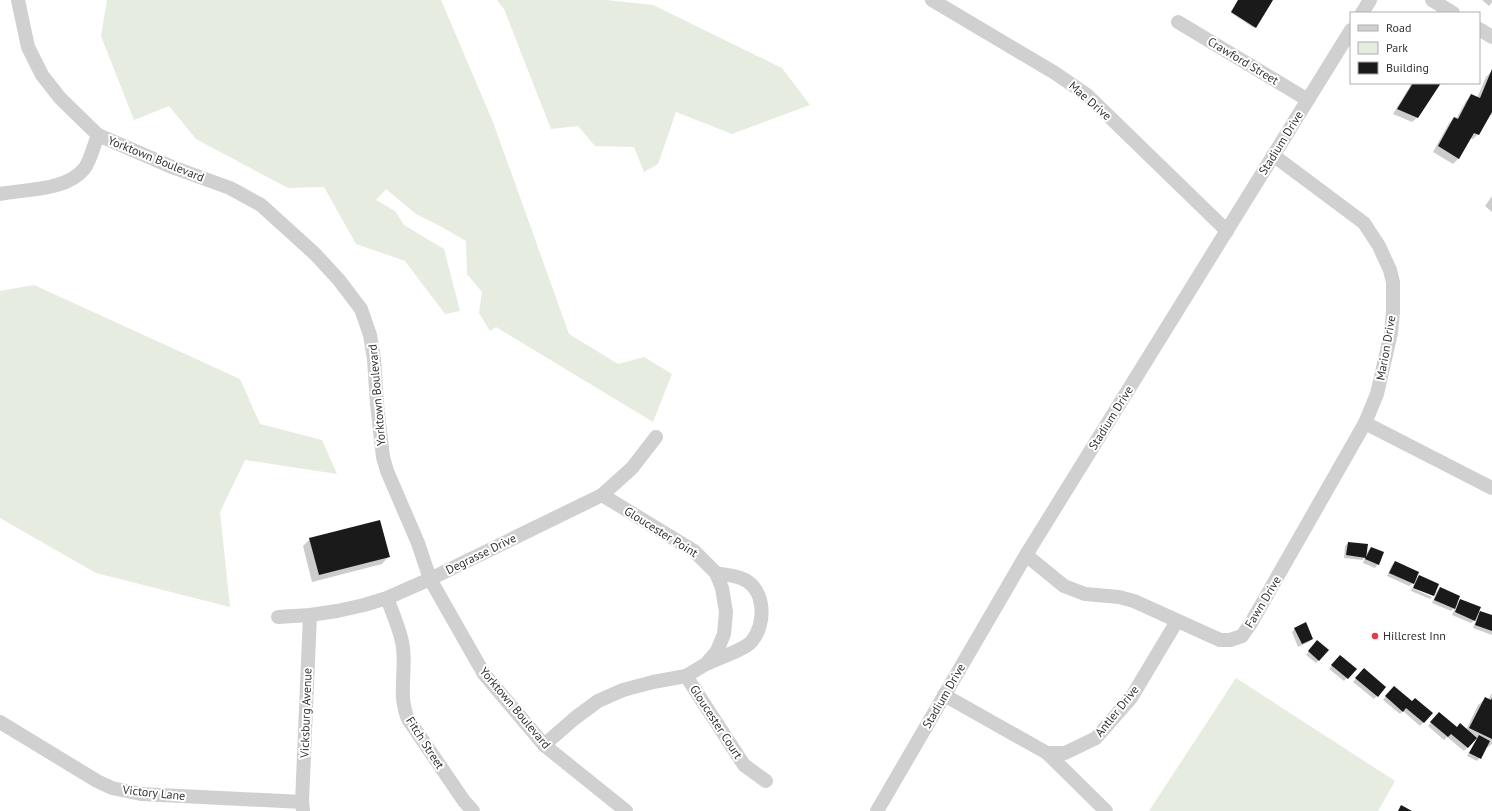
<svg xmlns="http://www.w3.org/2000/svg" width="1492" height="811" font-family="'PT Sans',sans-serif">
	<rect width="100%" height="100%" fill="#fff"/>
	<g fill="#e6ecdf">
		<path d="M107 0H441L493 122 569 334 618 364 644 357 672 374 653 422 496 327 490 331 479 313 482 292 467 274 466 241 440 226 416 214 386 189 376 200 395 211 404 225 444 249 460 311 445 314 405 261 356 244 324 187 288 188 196 139 169 106 134 120 101 36Z"/>
		<path d="M497 0H606L653 5 782 68 810 105 732 134 676 112 658 164 644 172 634 147 595 146 578 126 551 129 504 9Z"/>
		<path d="M34 285 240 379 260 424 322 440 337 474 245 460 220 512 230 607 96 573 0 518V291Z"/>
		<path d="M1236 678 1395 781 1378 811H1149Z"/>
	</g>
	<g fill="#0003">
		<path d="M1238 0H1272L1254 28 1231 13Z"/>
		<path d="M1482 0H1492V2L1489 6Z"/>
		<path d="M1491 72 1492 115H1489L1478 134 1473 139 1470 138 1458 159 1453 164 1433 152 1449 123 1454 118 1456 119 1466 101 1471 96 1477 98 1486 77Z"/>
		<path d="M1412 83H1440L1418 117 1412 122 1393 114Z"/>
		<path d="M1492 196V212L1485 206Z"/>
		<path d="M310 539 388 557 382 564 312 582 303 546Z"/>
		<path d="M1349 543 1365 554 1371 548 1378 564 1375 568 1363 563 1365 557 1362 560 1344 558 1345 546Z"/>
		<path d="M1395 562 1414 581 1419 576 1434 594 1440 588 1456 605 1460 600 1478 611 1492 616V635L1473 628 1476 619 1471 623 1452 615 1456 606 1451 611 1432 603 1436 593 1433 596 1413 586 1415 582 1409 586 1387 576 1392 565Z"/>
		<path d="M1412 588 1432 597 1430 599 1411 591Z"/>
		<path d="M1295 629 1312 639 1309 642 1298 647 1292 632Z"/>
		<path d="M1314 645 1319 660 1316 663 1306 655Z"/>
		<path d="M1337 659 1347 678 1344 681 1329 669Z"/>
		<path d="M1361 673 1385 687 1374 699 1353 682Z"/>
		<path d="M1391 690 1412 702 1432 713 1420 726 1403 711 1400 714 1383 700Z"/>
		<path d="M1492 693V744L1488 747H1487L1477 761 1467 756 1477 738 1464 751 1447 737 1444 740 1428 726 1436 716 1457 728 1466 730 1478 705 1485 699 1488 700Z"/>
	</g>
	<g fill="#1a1a1a">
		<path d="M1238 0H1273L1256 28 1231 12Z"/>
		<path d="M1492 69V112L1479 135 1474 133 1459 159 1438 146 1454 117 1458 119 1471 94 1480 98Z"/>
		<path d="M1413 83H1441L1418 118 1397 109Z"/>
		<path d="M380 520 390 557 319 575 309 538Z"/>
		<path d="M1348 542 1368 544 1366 558 1346 555Z"/>
		<path d="M1371 547 1384 552 1379 565 1365 559Z"/>
		<path d="M1395 561 1419 572 1414 584 1389 573Z"/>
		<path d="M1419 575 1439 584 1434 596 1413 588Z"/>
		<path d="M1440 587 1460 596 1455 609 1434 600Z"/>
		<path d="M1460 599 1481 607 1475 621 1455 612Z"/>
		<path d="M1480 611 1492 615V631L1475 625Z"/>
		<path d="M1306 622 1313 639 1302 644 1294 628Z"/>
		<path d="M1317 640 1329 650 1319 661 1308 651Z"/>
		<path d="M1340 655 1357 669 1348 679 1331 665Z"/>
		<path d="M1364 668 1386 687 1378 697 1355 678Z"/>
		<path d="M1394 686 1412 701 1415 698 1433 713 1424 723 1406 708 1403 712 1385 696Z"/>
		<path d="M1485 697 1491 700 1492 698V739L1469 728Z"/>
		<path d="M1439 712 1457 727 1460 723 1477 738 1468 748 1451 734 1448 737 1430 722Z"/>
		<path d="M1479 735 1490 741 1481 759 1469 753Z"/>
		<path d="M1401 805 1412 811H1398Z"/>
	</g>
	<g fill="none" stroke-linecap="round" stroke-linejoin="round">
		<g stroke="#d0d0d0" stroke-width="14">
			<path d="M18 0 28 47 42 75 60 98 98 135 172 167 230 188 261 205 315 254 339 280 361 309 370 335 374 359 377 404 383 457 387 471 418 543 430 579 484 674 544 745 626 811"/>
			<path d="M932 0 1055 73 1087 95 1227 231"/>
			<path d="M1432 0 1453 13"/>
			<path d="M1362 13 1370 0"/>
			<path d="M1178 22 1308 100"/>
			<path d="M1479 29 1492 37"/>
			<path d="M1273 155 1364 223 1379 246 1390 270 1393 282V312L1391 333 1377 394 1365 423 1492 488"/>
			<path d="M0 194C25 189 66 191 84 169 90 162 94 145 98 135"/>
			<path d="M1026 555 1064 586 1085 594 1119 597 1134 601 1220 640H1230L1242 636 1251 623 1365 423"/>
			<path d="M387 598C392 612 402 634 403 648 406 673 398 696 408 719L464 801 473 811"/>
			<path d="M278 617 310 615 337 611 364 605 387 598 430 579 602 495 632 468 656 437"/>
			<path d="M709 663C719 658 746 649 752 641 766 624 766 589 743 579 735 575 725 575 716 573"/>
			<path d="M686 676 744 765 766 781"/>
			<path d="M944 695 1047 753H1065L1096 738 1131 698 1177 621"/>
			<path d="M0 722 97 781 112 788 141 794 302 802"/>
			<path d="M544 745 575 718 598 701 623 690 653 682 686 676 706 664 717 651 724 634 726 612 722 588 716 573 694 551 602 495"/>
			<path d="M1047 753 1106 811"/>
			<path d="M303 811 302 802 310 615"/>
			<path d="M877 811 1026 555 1351 30"/>
		</g>
	</g>
	<circle fill="#e63946" stroke="#fff" stroke-width="1.5" cx="1375" cy="636" r="4"/>
	<g text-anchor="middle" stroke-width="4" stroke-linejoin="round" paint-order="stroke">
		<g font-size="12" fill="#333" stroke="#fff">
			<text transform="translate(1243 61) rotate(31)" y="4">Crawford Street</text>
			<text transform="translate(1090 101) rotate(41)" y="4">Mae Drive</text>
			<text transform="translate(1281 143) rotate(-58)" y="4">Stadium Drive</text>
			<text transform="translate(156 159) rotate(22)" y="4">Yorktown Boulevard</text>
			<text transform="translate(1386 348) rotate(-80)" y="4">Marion Drive</text>
			<text transform="translate(377 395) rotate(-95)" y="4">Yorktown Boulevard</text>
			<text transform="translate(1111 418) rotate(-58)" y="4">Stadium Drive</text>
			<text transform="translate(661 532) rotate(32)" y="4">Gloucester Point</text>
			<text transform="translate(481 554) rotate(-26)" y="4">Degrasse Drive</text>
			<text transform="translate(1263 602) rotate(-59)" y="4">Fawn Drive</text>
			<text transform="translate(944 696) rotate(-60)" y="4">Stadium Drive</text>
			<text transform="translate(515 708) rotate(50)" y="4">Yorktown Boulevard</text>
			<text transform="translate(1117 711) rotate(-51)" y="4">Antler Drive</text>
			<text transform="translate(306 713) rotate(-88)" y="4">Vicksburg Avenue</text>
			<text transform="translate(716 722) rotate(57)" y="4">Gloucester Court</text>
			<text transform="translate(425 743) rotate(57)" y="4">Fitch Street</text>
			<text transform="translate(154 793) rotate(6)" y="4">Victory Lane</text>
		</g>
		<g font-size="12" fill="#333" stroke="#fff" text-anchor="start">
			<text x="1383" y="640">Hillcrest Inn</text>
		</g>
	</g>
	<rect x="1350" y="12" width="130" height="72" fill="#ffffff" stroke="#adadad"/>
	<rect x="1358" y="25" width="20" height="6" fill="#d0d0d0" stroke="#adadad"/>
	<text x="1386" y="32" font-size="12" fill="#333333">Road</text>
	<rect x="1358" y="42" width="20" height="12" fill="#e6ecdf" stroke="#adadad"/>
	<text x="1386" y="52" font-size="12" fill="#333333">Park</text>
	<rect x="1358" y="62" width="20" height="12" fill="#1a1a1a" stroke="#adadad"/>
	<text x="1386" y="72" font-size="12" fill="#333333">Building</text>
</svg>
